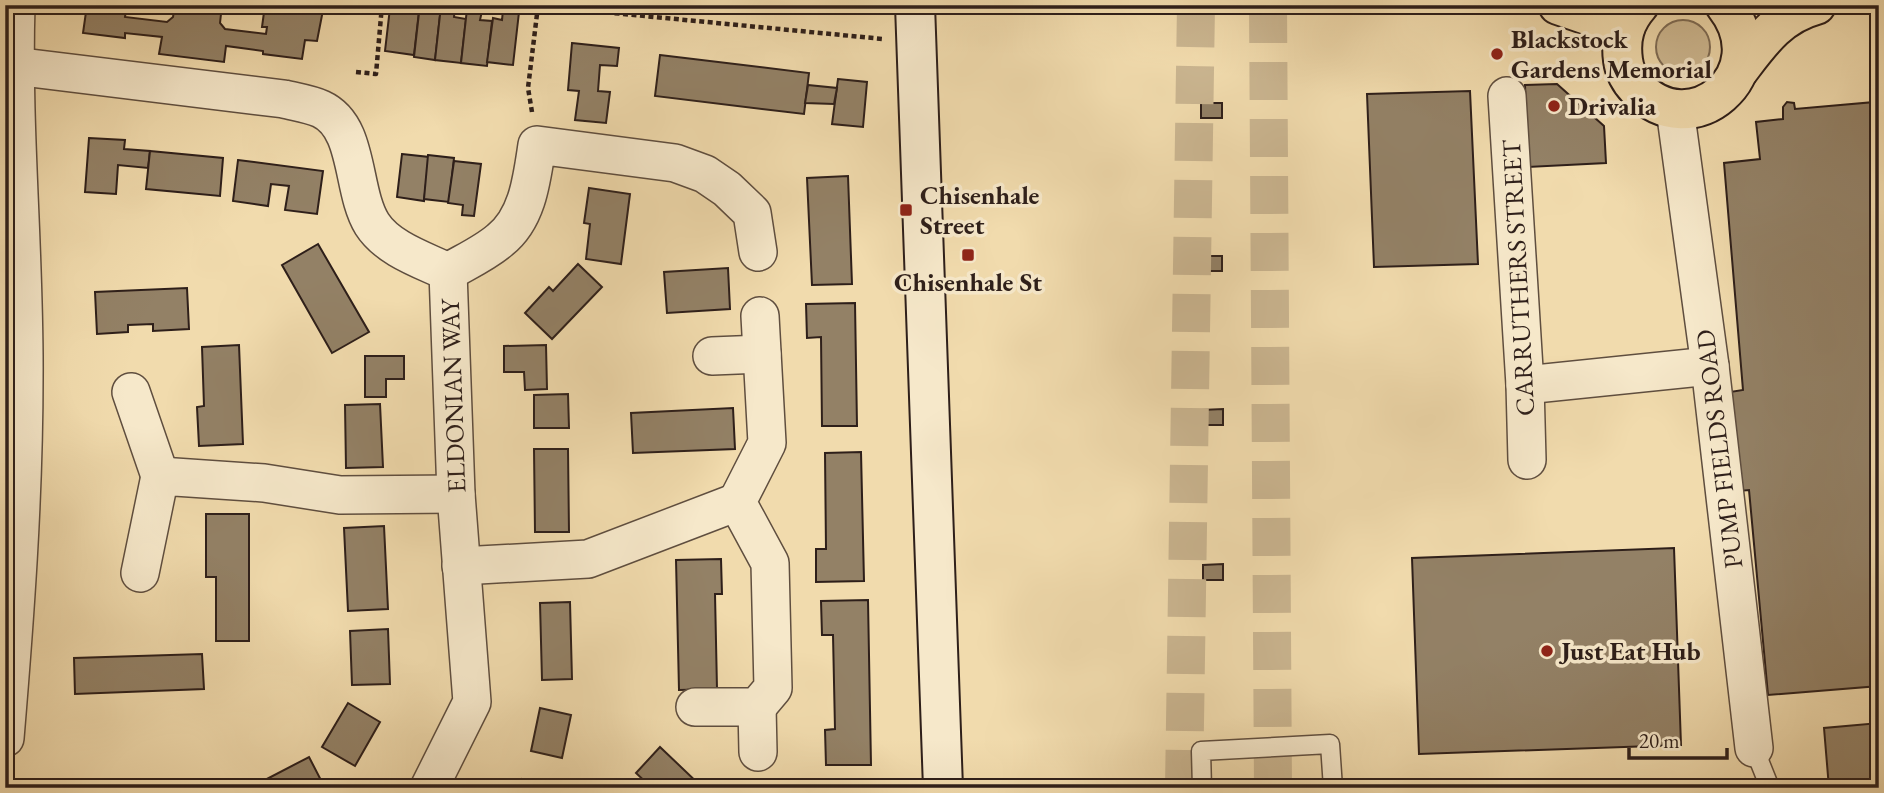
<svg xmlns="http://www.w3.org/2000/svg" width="1884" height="793" font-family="'EB Garamond',serif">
	<rect width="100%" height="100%" fill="#f1dbad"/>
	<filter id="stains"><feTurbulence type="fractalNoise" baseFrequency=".00286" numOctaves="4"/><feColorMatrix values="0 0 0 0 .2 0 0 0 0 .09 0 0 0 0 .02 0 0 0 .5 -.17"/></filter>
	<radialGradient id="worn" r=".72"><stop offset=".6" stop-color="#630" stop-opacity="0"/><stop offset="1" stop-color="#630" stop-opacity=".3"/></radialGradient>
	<circle fill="#d0bb94" stroke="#7f6d57" stroke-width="2" cx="1683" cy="47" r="27"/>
	<g fill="#938166" stroke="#2e1f1a" stroke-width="2">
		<path d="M87 5H132V11L126 10 125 17 167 22 173 17 175 5H222L220 23 225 29 266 34 267 27H262L265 5H324L317 41 305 40 302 59 263 54V51L226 46 224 62 159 54 162 37 125 33V38L83 33Z"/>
		<path d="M393 5H407V9L419 11 414 55 385 51 390 8Z"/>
		<path d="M430 5 441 6 435 60 414 57 419 13 429 14Z"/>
		<path d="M441 6 455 7 454 17 466 19 461 63 435 60Z"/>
		<path d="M467 9 482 11 480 20 492 21 487 66 461 63Z"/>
		<path d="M503 10 519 12 513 65 487 62 493 18 502 20Z"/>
		<path d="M572 43 619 48 617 66 600 65 598 91 610 92 606 123 575 120 579 91 568 90Z"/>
		<path d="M660 55 809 73 804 114 655 96Z"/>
		<path d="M838 79 867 82 863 127 832 124Z"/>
		<path d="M1557 84 1604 126 1606 163 1528 167 1525 85Z"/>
		<path d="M808 85 837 88 834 104 805 103Z"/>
		<path d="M1470 91 1478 264 1374 267 1367 94Z"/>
		<path d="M1872 96H1879V686L1768 695 1749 490 1739 491 1730 392 1743 390 1724 163 1760 159 1756 122 1783 119V107L1787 102 1794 103 1795 109 1874 102Z"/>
		<rect x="1201" y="103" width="21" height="15"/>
		<path d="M89 138 125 140 124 149 150 151 148 168 118 165 116 194 85 192Z"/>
		<path d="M150 151 223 158 220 196 146 189Z"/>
		<path d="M402 154 429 157 424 201 397 197Z"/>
		<path d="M428 155 454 158 449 202 424 199Z"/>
		<path d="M238 160 323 171 317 214 285 210 289 186 271 184 268 206 233 201Z"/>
		<path d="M454 161 481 164 474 216 462 215 463 205 448 203Z"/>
		<path d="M848 176 852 284 812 285 807 178Z"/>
		<path d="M589 188 630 194 621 264 586 259 590 224 584 223Z"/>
		<path d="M318 244 369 332 332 353 282 265Z"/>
		<rect x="1202" y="256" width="20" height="15"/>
		<path d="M578 264 602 287 552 339 525 313 549 287 553 291Z"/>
		<path d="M728 268 730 309 667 313 664 272Z"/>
		<path d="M187 288 189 329 153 331V324L128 325V332L97 334 95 292Z"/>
		<path d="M855 303 857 426H822L821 337 807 338 806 304Z"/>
		<path d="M239 345 243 444 199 446 197 407 204 406 202 347Z"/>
		<path d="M546 345 547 389 525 390 524 372H504V346Z"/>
		<path d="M365 356H404V379H386V397H365Z"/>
		<path d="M568 394 569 428H534V395Z"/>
		<path d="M380 404 383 467 346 468 345 405Z"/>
		<path d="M733 408 735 449 633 453 631 413Z"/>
		<path d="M1223 409V425H1202V410Z"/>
		<path d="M534 449H568L569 532H535Z"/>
		<path d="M861 452 864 581 816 582V549H826L825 453Z"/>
		<path d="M206 514H249V641H216V577H206Z"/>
		<path d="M384 526 388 609 348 611 344 528Z"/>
		<path d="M1674 548 1681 745 1419 754 1412 558Z"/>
		<path d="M721 559 722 594H715L717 689 679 690 676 560Z"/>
		<path d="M1223 564V580H1203V565Z"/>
		<path d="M868 600 871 765H826L825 730 835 729 833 635H822L821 601Z"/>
		<path d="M570 602 572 679 542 680 540 603Z"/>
		<path d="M388 629 390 684 352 685 350 631Z"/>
		<path d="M202 654 204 689 75 694 74 658Z"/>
		<path d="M348 703 380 722 355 766 322 747Z"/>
		<path d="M540 708 571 715 562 758 531 751Z"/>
		<path d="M1879 723V788H1829L1824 728Z"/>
		<path d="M660 747 703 788H652L636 773Z"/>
		<path d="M309 757 325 788H267L263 781Z"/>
		<path d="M522 779 538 788H517Z"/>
		<path d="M193 781 248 784V788H193Z"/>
		<rect x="124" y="782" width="51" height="6"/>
		<path d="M860 783V788H820V784Z"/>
	</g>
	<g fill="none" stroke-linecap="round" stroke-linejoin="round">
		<g stroke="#cab590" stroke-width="38" stroke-dasharray="38 19" stroke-linecap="butt">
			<path d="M1268 5 1273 788"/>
			<path d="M1184 788 1196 5"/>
		</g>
		<g stroke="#5f4e3f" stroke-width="21">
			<g id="lane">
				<path d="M1754 748 1770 788"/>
				<path d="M1202 788 1201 751 1330 744 1333 788"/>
			</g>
		</g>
		<g stroke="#5f4e3f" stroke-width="40">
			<g id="street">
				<path d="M14 66 284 99C296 102 310 104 321 109 360 127 351 190 372 224 388 249 423 260 448 272L456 494 472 702 429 788"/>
				<path d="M1507 96 1525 385 1527 460"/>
				<path d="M1675 109 1710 366 1754 748"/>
				<path d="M448 272C465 262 485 253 500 240 528 218 532 178 537 145L675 163 705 174 727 189 752 213 758 252"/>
				<path d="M712 356 762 354"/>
				<path d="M1525 385 1710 366"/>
				<path d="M131 392 160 476"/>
				<path d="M461 566 588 559 737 502"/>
				<path d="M140 573 160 476 264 483 340 495 456 494"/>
				<path d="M695 707H757L773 688 770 563 737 502 767 443 760 316"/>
				<path d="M757 707 758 752"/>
				<path d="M5 738C15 618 24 498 24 377 25 253 12 129 16 5"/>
			</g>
		</g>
		<g stroke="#2e1f1a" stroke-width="42">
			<path id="secondary" d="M915 5 943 788"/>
		</g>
		<g stroke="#2e1f1a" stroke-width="42">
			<g id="primary">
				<path d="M1558 5 1625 28"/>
				<path d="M1639 5C1625 21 1620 38 1623 60 1624 70 1630 81 1637 88 1690 146 1779 74 1725 5"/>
				<path d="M1739 70C1761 41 1779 15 1816 5"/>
			</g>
		</g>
		<g stroke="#2e1f1a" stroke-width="4.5" stroke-dasharray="5 3.5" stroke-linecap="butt">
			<path d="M530 5 883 39"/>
			<path d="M1332 5 1423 13 1442 5"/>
			<path d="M356 72 376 74 382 5"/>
			<path d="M532 112 528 88 538 6"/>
		</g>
		<use href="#lane" stroke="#f6e8ca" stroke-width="18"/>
		<use href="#street" stroke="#f6e8ca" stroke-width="37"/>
		<use href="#secondary" stroke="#f6e8ca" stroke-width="38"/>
		<use href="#primary" stroke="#f1dbad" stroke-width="38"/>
	</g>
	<g fill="#8f2418" stroke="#f6e8ca" stroke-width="2.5">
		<circle cx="1497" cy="54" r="7"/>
		<circle cx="1554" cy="106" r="7"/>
		<rect x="899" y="203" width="14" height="14" rx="3.5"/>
		<rect x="961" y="248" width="14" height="14" rx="3.5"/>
		<circle cx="1547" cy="651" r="7"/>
	</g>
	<g text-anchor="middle" stroke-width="7" stroke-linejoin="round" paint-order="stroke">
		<g font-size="26" font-weight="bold" fill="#2e1f1a" stroke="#f6e8ca" text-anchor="start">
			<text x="1511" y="48">Blackstock<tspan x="1511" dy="30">Gardens Memorial</tspan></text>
			<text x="1568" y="115">Drivalia</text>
			<text x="920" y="204">Chisenhale<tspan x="920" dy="30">Street</tspan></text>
			<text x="968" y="291" text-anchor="middle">Chisenhale St</text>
			<text x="1561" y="660">Just Eat Hub</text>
		</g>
		<g font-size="26" fill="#2e1f1a" stroke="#f6e8ca">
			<text transform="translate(1518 278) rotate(-93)" y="9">CARRUTHERS STREET</text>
			<text transform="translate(453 396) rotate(-92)" y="9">ELDONIAN WAY</text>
			<text transform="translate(1719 449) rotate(-97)" y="9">PUMP FIELDS ROAD</text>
		</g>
	</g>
	<rect width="1884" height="793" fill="none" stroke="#f1dbad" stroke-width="28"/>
	<rect x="7" y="7" width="1870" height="779" fill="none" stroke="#2e1f1a" stroke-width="3.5"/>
	<rect x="14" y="14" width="1856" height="765" fill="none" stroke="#2e1f1a" stroke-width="2"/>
	<path d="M1629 748v10h98v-10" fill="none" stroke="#2e1f1a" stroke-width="3.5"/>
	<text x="1639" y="748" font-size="21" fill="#2e1f1a" stroke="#f6e8ca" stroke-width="5" paint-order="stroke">20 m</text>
	<rect width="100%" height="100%" filter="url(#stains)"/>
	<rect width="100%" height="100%" fill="url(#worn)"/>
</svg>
